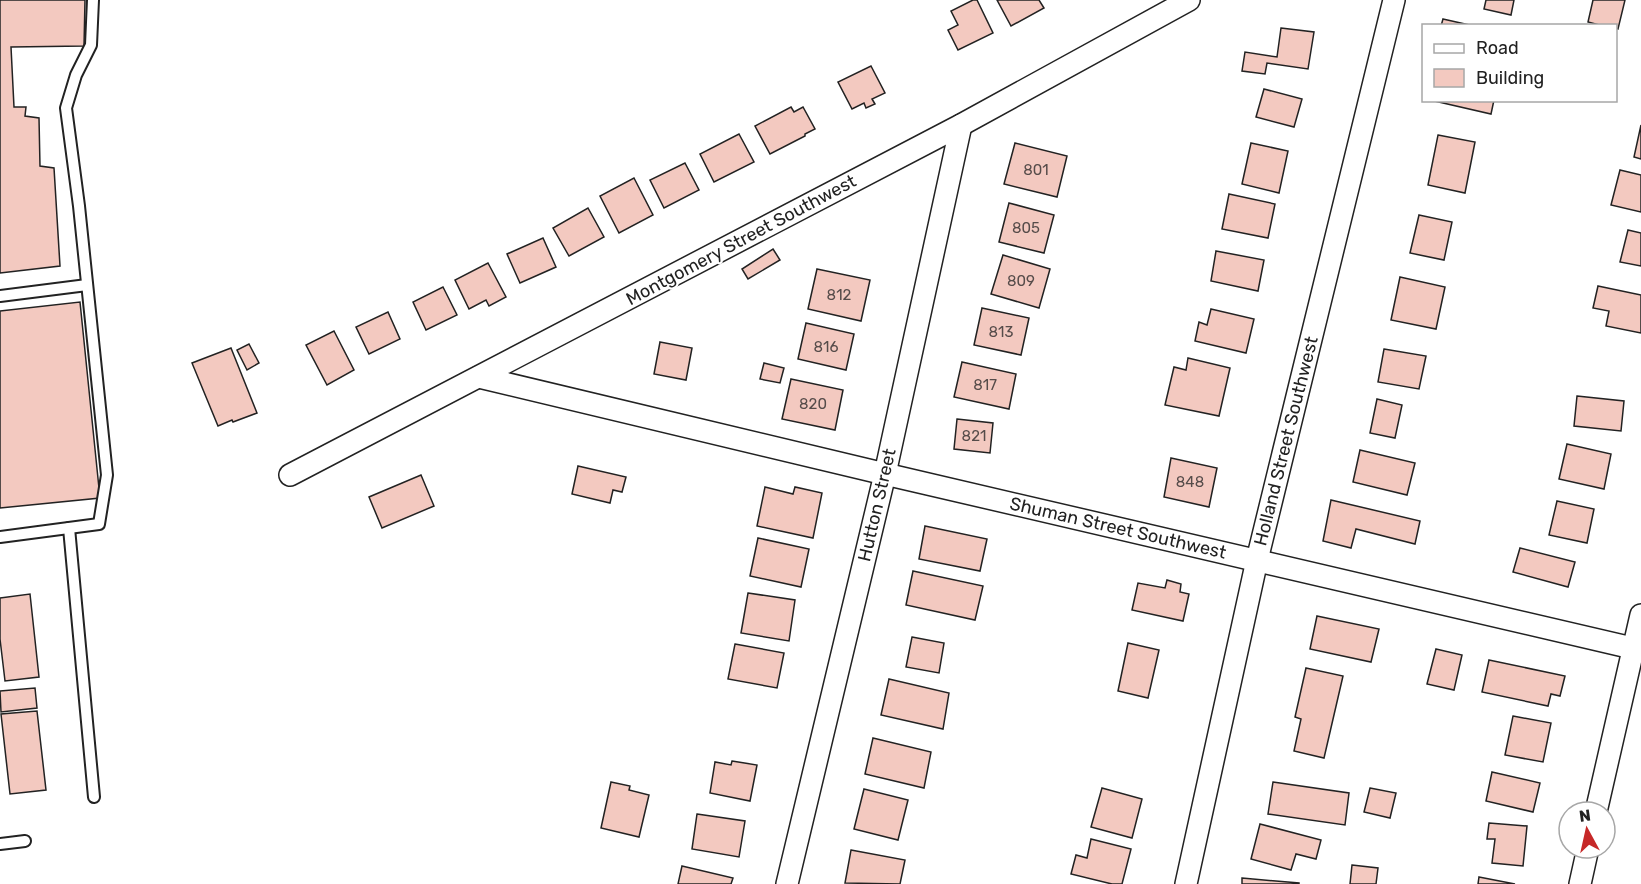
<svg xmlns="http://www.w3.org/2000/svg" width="1641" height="884" font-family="Rubik,sans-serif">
	<rect width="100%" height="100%" fill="#fff"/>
	<g fill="#f3c9c0" stroke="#222" stroke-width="1.5">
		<path d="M0 0H85L84 46 11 47 14 107H26L25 116 39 118 40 166 54 168 60 266 0 273Z"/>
		<path d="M973 0H977L993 33 958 50 948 30 958 25 951 11Z"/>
		<path d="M997 0H1039L1044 8 1011 26Z"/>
		<path d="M1486 0H1514L1511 15 1484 9Z"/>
		<path d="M1593 0H1625L1618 29 1616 28V26H1603L1588 22Z"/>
		<path d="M1443 19 1474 26H1441Z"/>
		<path d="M1281 28 1314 32 1308 69 1267 63 1265 74 1242 71 1245 52 1277 57Z"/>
		<path d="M871 66 885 93 872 99 875 104 866 108 864 103 852 109 838 82Z"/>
		<path d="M1264 89 1302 99 1294 127 1256 117Z"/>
		<path d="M1430 100H1494L1491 114Z"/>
		<path d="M791 107 794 112 803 107 815 129 805 134V136L770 154 755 126Z"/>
		<path d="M1641 125V159L1634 157Z"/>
		<path d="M739 134 754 162 714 182 700 154Z"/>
		<path d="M1438 135 1475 142 1465 193 1428 185Z"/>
		<path d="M1015 143 1067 156 1057 197 1004 184Z"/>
		<path d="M1251 143 1288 151 1279 193 1242 184Z"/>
		<path d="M685 163 699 190 664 208 650 180Z"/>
		<path d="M1620 170 1641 175V212L1611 205Z"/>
		<path d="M634 178 653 215 619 233 600 196Z"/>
		<path d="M1229 194 1275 204 1268 238 1222 229Z"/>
		<path d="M1009 203 1054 215 1044 253 999 242Z"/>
		<path d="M588 208 604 237 569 256 553 228Z"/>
		<path d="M1419 215 1452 222 1444 260 1410 253Z"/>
		<path d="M1628 230 1641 233V266L1620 262Z"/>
		<path d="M543 238 556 267 520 283 507 254Z"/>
		<path d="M773 249 780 260 748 279 742 269Z"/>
		<path d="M1216 251 1264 260 1258 291 1211 281Z"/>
		<path d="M1003 255 1050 269 1039 308 991 294Z"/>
		<path d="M488 263 506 297 489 306 486 300 469 309 455 280Z"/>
		<path d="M817 269 870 280 861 321 808 309Z"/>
		<path d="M1400 277 1445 287 1436 329 1391 320Z"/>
		<path d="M1598 286 1641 295V333L1606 326 1609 311 1593 308Z"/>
		<path d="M443 287 457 315 426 330 413 302Z"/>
		<path d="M80 302 100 498 0 508V311Z"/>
		<path d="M982 308 1029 318 1021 355 974 345Z"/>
		<path d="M1211 309 1254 319 1246 353 1195 341 1199 322 1207 325Z"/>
		<path d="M388 312 400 339 369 354 356 327Z"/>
		<path d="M806 323 854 334 846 370 798 359Z"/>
		<path d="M334 331 354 370 327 385 306 345Z"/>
		<path d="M660 342 692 348 686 380 654 374Z"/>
		<path d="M249 344 259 363 247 370 237 350Z"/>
		<path d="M231 348 257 413 233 422 232 420 218 426 192 363Z"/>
		<path d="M1384 349 1426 356 1419 389 1378 382Z"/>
		<path d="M1188 358 1230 368 1219 416 1165 405 1174 367 1186 370Z"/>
		<path d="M962 362 1016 374 1009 409 954 397Z"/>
		<path d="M764 363 784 368 780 383 760 379Z"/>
		<path d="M791 379 843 390 835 430 782 419Z"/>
		<path d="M1577 396 1624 401 1621 431 1574 426Z"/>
		<path d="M1377 399 1402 405 1395 438 1370 433Z"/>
		<path d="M957 419 993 423 990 453 954 449Z"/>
		<path d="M1567 444 1611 454 1604 489 1559 479Z"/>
		<path d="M1360 450 1415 463 1407 495 1353 482Z"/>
		<path d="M1171 458 1217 468 1209 507 1164 497Z"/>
		<path d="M578 466 626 477 622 492 613 490 610 503 572 494Z"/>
		<path d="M421 475 434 506 382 528 369 497Z"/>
		<path d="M765 487 793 494 795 487 822 493 813 538 757 526Z"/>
		<path d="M1331 500 1420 521 1415 544 1356 529 1351 548 1323 541Z"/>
		<path d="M1557 501 1594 509 1587 543 1549 535Z"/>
		<path d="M925 526 987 539 980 571 919 559Z"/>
		<path d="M758 538 809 549 801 587 750 576Z"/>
		<path d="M1520 548 1575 562 1568 587 1513 572Z"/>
		<path d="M913 571 983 586 975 620 906 605Z"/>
		<path d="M1167 580 1181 584 1180 592 1189 594 1183 621 1132 610 1138 583 1165 588Z"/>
		<path d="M748 593 795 600 789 641 741 633Z"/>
		<path d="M30 594 39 677 5 681 0 639V598Z"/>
		<path d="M1317 616 1379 629 1371 662 1310 649Z"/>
		<path d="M912 637 944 643 939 673 906 667Z"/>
		<path d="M1128 643 1159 650 1148 698 1118 691Z"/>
		<path d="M735 644 784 653 777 688 728 679Z"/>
		<path d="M1436 649 1462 655 1454 690 1427 684Z"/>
		<path d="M1489 660 1565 676 1560 696 1551 694 1548 706 1482 692Z"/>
		<path d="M1306 668 1343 676 1324 758 1294 751 1301 719 1295 717Z"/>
		<path d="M889 679 949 693 943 729 881 715Z"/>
		<path d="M35 688 37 708 1 712 0 691Z"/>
		<path d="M37 711 46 790 10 794 1 714Z"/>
		<path d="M1513 716 1551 723 1543 762 1505 755Z"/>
		<path d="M873 738 931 752 924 788 865 774Z"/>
		<path d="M732 761 757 765 750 801 710 793 715 762 731 765Z"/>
		<path d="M1492 772 1540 783 1533 812 1486 801Z"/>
		<path d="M611 782 630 786 629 790 649 795 639 837 601 828Z"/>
		<path d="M1273 782 1349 793 1345 825 1268 814Z"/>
		<path d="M1102 788 1142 799 1132 838 1091 827Z"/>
		<path d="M1370 788 1396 793 1390 818 1364 812Z"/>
		<path d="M864 789 908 800 898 840 854 829Z"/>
		<path d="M697 814 745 821 739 857 692 849Z"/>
		<path d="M1489 823 1527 826 1523 866 1492 863 1495 839H1487Z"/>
		<path d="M1260 824 1321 840 1316 859 1296 854 1291 870 1251 859Z"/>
		<path d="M1091 839 1131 849 1122 884H1112L1071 874 1076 855 1087 858Z"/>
		<path d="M851 850 905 860 900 884 845 883Z"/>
		<path d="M1352 865 1378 868 1376 884H1350Z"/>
		<path d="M682 866 733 878 731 884H678Z"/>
		<path d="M1479 877 1515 884H1478Z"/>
		<path d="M1242 878 1299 883V884H1242Z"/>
	</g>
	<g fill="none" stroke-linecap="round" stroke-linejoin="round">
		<g stroke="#222" stroke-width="14">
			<g id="service">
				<path d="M0 296 87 285"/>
				<path d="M69 528 94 797"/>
				<path d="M0 537 99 524 107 475 79 206 66 108 76 75 91 45 93 0"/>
				<path d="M0 844 25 841"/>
			</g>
		</g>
		<g stroke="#222" stroke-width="24">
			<g id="minor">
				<path d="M479 377 885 474 1641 650"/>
				<path d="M290 475 961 125 1189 0"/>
				<path d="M1596 812 1641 615"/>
				<path d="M787 884 885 474 961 125"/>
				<path d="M1186 884 1257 560 1394 0"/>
				<path d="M1580 884 1588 848"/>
			</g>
		</g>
		<use href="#service" stroke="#fff" stroke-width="10"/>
		<use href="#minor" stroke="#fff" stroke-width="21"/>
	</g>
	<g text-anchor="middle" stroke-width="4.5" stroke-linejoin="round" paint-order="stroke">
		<g font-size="15" fill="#564c4a">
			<text x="1036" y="175">801</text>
			<text x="1026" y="233">805</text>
			<text x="1021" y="286">809</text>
			<text x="839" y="300">812</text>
			<text x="1001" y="337">813</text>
			<text x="826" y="352">816</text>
			<text x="985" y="390">817</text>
			<text x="813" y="409">820</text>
			<text x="974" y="441">821</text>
			<text x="1190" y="487">848</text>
		</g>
		<g font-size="18" fill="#222" stroke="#fff">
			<text transform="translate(741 240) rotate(-28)" y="6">Montgomery Street Southwest</text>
			<text transform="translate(1286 441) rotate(-76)" y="6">Holland Street Southwest</text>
			<text transform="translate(877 505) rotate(-77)" y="6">Hutton Street</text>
			<text transform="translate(1118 528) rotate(13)" y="6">Shuman Street Southwest</text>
		</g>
	</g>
	<rect x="1422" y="24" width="195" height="78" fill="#ffffff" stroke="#a7a7a7" stroke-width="1.5"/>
	<rect x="1434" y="44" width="30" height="9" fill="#ffffff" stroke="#a7a7a7" stroke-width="1.5"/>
	<text x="1476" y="54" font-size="18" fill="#222222">Road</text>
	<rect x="1434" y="69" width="30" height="18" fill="#f3c9c0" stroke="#a7a7a7" stroke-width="1.5"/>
	<text x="1476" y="84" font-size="18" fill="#222222">Building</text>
	<g transform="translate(1587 830) rotate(352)"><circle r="28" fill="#ffffff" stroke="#a7a7a7" stroke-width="1.5"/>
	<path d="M0-4.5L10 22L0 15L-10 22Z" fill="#c62828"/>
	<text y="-9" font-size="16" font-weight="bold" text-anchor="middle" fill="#222222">N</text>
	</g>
</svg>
